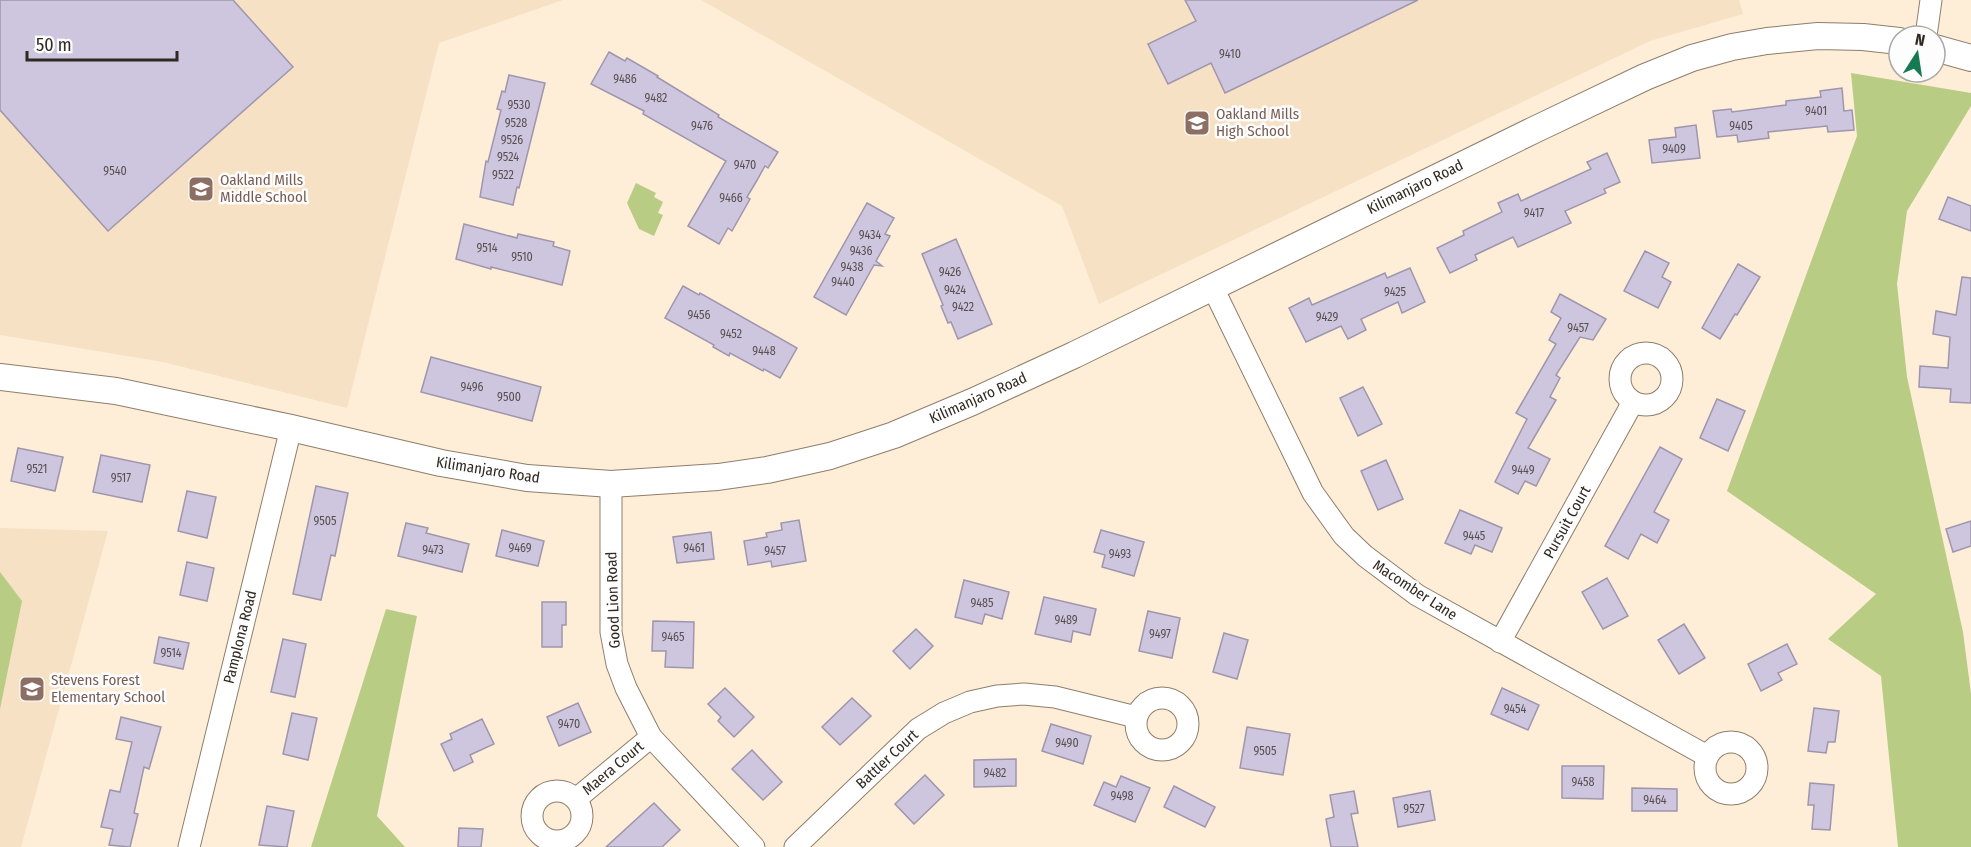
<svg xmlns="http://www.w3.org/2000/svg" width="1971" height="847" font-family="'Fira Sans Condensed',sans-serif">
	<rect width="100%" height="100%" fill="#feedd7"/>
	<g fill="#f7e1c5">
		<path d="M0 0H563L439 43 347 408 163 362 0 335Z"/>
		<path d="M701 0H1739L1743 14 1650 41 1099 304 1062 206Z"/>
		<path d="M0 528 108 531 21 847H0Z"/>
	</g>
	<g fill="#b8cc84">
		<path d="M1851 73 1971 93V106L1907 211 1897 284 1907 377 1963 632 1971 694V847H1898L1881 676 1828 639 1876 594 1727 491 1857 136Z"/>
		<path d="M636 183 656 193 654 197 663 202 658 213 663 215 654 236 639 229 627 203Z"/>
		<path d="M0 572 22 601 0 709Z"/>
		<path d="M386 609 417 616 377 816 405 847H311Z"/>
	</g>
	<g fill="#cec6de" stroke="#9e96ad" stroke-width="1.5">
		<path d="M0 0H233L293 67 108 231 0 110Z"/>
		<path d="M1185 0H1418L1225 93 1211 63 1168 84 1148 44 1196 21Z"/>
		<path d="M609 52 625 61 627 58 658 76 657 77 719 115 718 117 778 152 768 168 765 166 756 182 747 197 750 199 732 231 728 228 719 244 688 226 726 161 643 114 644 111 591 84Z"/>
		<path d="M509 75 545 83 519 188 517 187 513 205 480 197 486 161 488 162 501 110 497 109 502 91 505 92Z"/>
		<path d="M1842 88 1844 111 1852 110 1854 130 1828 132 1827 126 1768 132 1769 138 1738 142 1737 135 1717 137 1713 111 1731 109 1732 112 1786 105V101L1821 97 1820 91Z"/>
		<path d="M1696 125 1700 158 1652 163 1649 140 1676 137 1675 128Z"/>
		<path d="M1607 153 1620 182 1604 189 1606 193 1565 211 1571 223 1518 247 1513 237 1475 255 1477 260 1450 273 1437 248 1464 235 1463 231 1502 212 1498 203 1518 194 1521 201 1591 169 1587 162Z"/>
		<path d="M1948 197 1971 206V231L1939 219Z"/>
		<path d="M867 203 894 218 885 234 890 236 876 261 882 266 874 265 846 315 814 297Z"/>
		<path d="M464 224 517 238 518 234 554 242 553 246 570 251 562 285 491 267V269L456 259Z"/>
		<path d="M956 239 992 324 958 339 951 322 948 323 941 306 943 305 922 254Z"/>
		<path d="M1645 251 1669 263 1662 277 1671 282 1658 308 1624 291Z"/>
		<path d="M1738 264 1760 277 1737 315 1735 314 1720 339 1702 328Z"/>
		<path d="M1410 268 1425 302 1402 313 1398 302 1361 319 1366 330 1348 339 1341 326 1306 342 1289 308 1309 298 1312 305 1385 273 1387 278Z"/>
		<path d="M1962 277 1971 278V403L1950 402 1951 389 1919 387 1920 366 1948 368 1950 337 1933 334 1936 311 1956 315Z"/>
		<path d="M683 286 699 295 700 293 797 348 780 378 764 369 763 371 730 353 729 356 713 347 714 345 665 318Z"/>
		<path d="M1560 294 1606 319 1593 340 1580 337 1556 375 1560 378 1550 397 1556 400 1528 448 1550 459 1536 486 1525 481 1518 494 1495 482 1527 419 1516 413 1556 344 1549 340 1561 318 1551 312Z"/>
		<path d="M431 357 541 387 532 421 421 392Z"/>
		<path d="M1363 387 1382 424 1358 436 1340 398Z"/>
		<path d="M1717 399 1745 411 1728 451 1700 438Z"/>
		<path d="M1660 447 1682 459 1654 512 1669 520 1657 543 1641 534 1628 559 1605 546Z"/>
		<path d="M18 448 63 457 55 491 11 481Z"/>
		<path d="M101 455 150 465 142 502 93 492Z"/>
		<path d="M1386 460 1403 499 1378 510 1361 471Z"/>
		<path d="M316 486 348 493 335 556 331 555 321 600 293 594Z"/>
		<path d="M187 491 216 497 207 538 178 531Z"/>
		<path d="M1460 510 1502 528 1492 552 1475 545 1471 554 1445 543Z"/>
		<path d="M799 520 806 561 772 567 771 561 748 565 744 541 767 537 766 533 782 530 781 523Z"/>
		<path d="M1971 521V546L1953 552 1946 529Z"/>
		<path d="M406 523 428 528 426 533 469 544 462 572 398 556Z"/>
		<path d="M502 530 544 541 538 566 496 556Z"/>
		<path d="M1101 530 1144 542 1134 576 1102 567 1105 555 1094 552Z"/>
		<path d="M711 532 714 559 677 563 673 537Z"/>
		<path d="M187 562 214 568 207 601 180 595Z"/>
		<path d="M1607 578 1628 616 1603 629 1582 592Z"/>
		<path d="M964 580 1009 592 1002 619 985 614 982 624 955 617Z"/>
		<path d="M1044 597 1096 609 1090 635 1073 631 1071 642 1035 634Z"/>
		<path d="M542 602H566V625H562V647H542Z"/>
		<path d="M1148 611 1180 618 1172 658 1139 651Z"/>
		<path d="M653 621 694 622 693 668 665 667 666 651H652Z"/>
		<path d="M1684 624 1705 658 1679 674 1658 640Z"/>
		<path d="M916 629 933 646 910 669 893 651Z"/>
		<path d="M1224 633 1248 640 1237 679 1213 672Z"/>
		<path d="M159 637 189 643 183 669 154 663Z"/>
		<path d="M283 639 306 644 295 697 271 692Z"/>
		<path d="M1787 644 1797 664 1778 673 1782 680 1761 691 1748 664Z"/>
		<path d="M725 688 754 717 734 737 718 721 721 717 708 704Z"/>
		<path d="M1502 688 1539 705 1528 730 1491 714Z"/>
		<path d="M852 698 871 716 840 745 822 727Z"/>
		<path d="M578 703 591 732 559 746 547 717Z"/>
		<path d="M1814 708 1839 711 1835 742H1828L1826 753 1808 751Z"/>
		<path d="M292 713 317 718 308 760 283 754Z"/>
		<path d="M121 717 161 727 149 769 144 767 134 813 138 814 130 847 109 845 113 829 101 827 110 790 120 792 132 742 116 739Z"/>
		<path d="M482 719 494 744 470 755 473 762 454 771 441 744 452 739 450 734Z"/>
		<path d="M1051 724 1091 736 1083 764 1042 751Z"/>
		<path d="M1247 727 1290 734 1283 775 1240 768Z"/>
		<path d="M752 750 782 782 763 800 732 769Z"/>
		<path d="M1016 759V786L974 787V760Z"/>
		<path d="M1562 766H1604L1603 799 1562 798Z"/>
		<path d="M925 775 944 795 914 824 895 804Z"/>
		<path d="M1121 776 1150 788 1135 822 1094 805 1104 782 1116 787Z"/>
		<path d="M1810 783 1834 785 1830 830 1812 829 1814 805H1808Z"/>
		<path d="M1174 786 1215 807 1205 827 1164 807Z"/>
		<path d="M1632 788 1677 789V811H1632Z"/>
		<path d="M1354 791 1358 813 1351 814 1358 847H1331L1326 819 1334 817 1330 795Z"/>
		<path d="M1430 791 1435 820 1398 827 1393 798Z"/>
		<path d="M654 803 680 830 662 847H606Z"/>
		<path d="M267 806 294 811 287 847 259 845Z"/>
		<path d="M459 828 483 829 481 847H458Z"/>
	</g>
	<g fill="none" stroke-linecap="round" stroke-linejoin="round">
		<g stroke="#8e7e6b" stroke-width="23">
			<g id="minor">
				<path d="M1926 36 1931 0"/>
				<path d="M1212 286 1313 493 1344 536 1365 556 1417 595 1707 756"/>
				<circle cx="1646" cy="379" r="26"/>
				<path d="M611 484V632L617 664 626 688 651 737 754 847"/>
				<path d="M1500 642 1633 402"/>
				<circle cx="1162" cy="724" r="26"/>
				<circle cx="1731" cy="768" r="26"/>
				<circle cx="557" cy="816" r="25"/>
				<path d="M576 799 651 737"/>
				<path d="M189 847 291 428"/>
				<path d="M795 847 918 729 944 713 970 702 997 696 1024 694 1055 697 1136 717"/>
			</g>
		</g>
		<g stroke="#8e7e6b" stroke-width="28">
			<g id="tertiary">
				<path d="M1935 48 1971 58"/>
				<path d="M0 377 116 391 291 428 441 463 527 478 611 484 718 477 767 470 830 456 894 435 972 402 1074 355 1534 130 1645 77 1692 58 1732 47 1767 41 1818 36 1863 37 1899 41"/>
			</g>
		</g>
		<use href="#minor" stroke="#fff" stroke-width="21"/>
		<use href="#tertiary" stroke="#fff" stroke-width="26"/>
	</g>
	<defs>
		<g id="school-square" transform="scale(1.35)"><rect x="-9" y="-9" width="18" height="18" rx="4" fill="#8d6e63" stroke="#fdfdfd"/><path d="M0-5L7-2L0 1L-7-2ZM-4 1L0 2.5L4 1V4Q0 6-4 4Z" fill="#fff"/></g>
	</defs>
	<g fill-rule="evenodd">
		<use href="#school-square" x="1197" y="123"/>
		<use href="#school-square" x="201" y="189"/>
		<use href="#school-square" x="32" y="689"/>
	</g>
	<g text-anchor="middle" stroke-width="5" stroke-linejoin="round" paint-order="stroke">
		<g font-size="12" fill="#575050">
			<text x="1230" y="58">9410</text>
			<text x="625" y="83">9486</text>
			<text x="656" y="102">9482</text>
			<text x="519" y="109">9530</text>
			<text x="1816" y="115">9401</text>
			<text x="516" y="127">9528</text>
			<text x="702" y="130">9476</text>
			<text x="1741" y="130">9405</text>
			<text x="512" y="144">9526</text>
			<text x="1674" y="153">9409</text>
			<text x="508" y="161">9524</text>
			<text x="745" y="169">9470</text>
			<text x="115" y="175">9540</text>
			<text x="503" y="179">9522</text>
			<text x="731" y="202">9466</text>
			<text x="1534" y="217">9417</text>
			<text x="870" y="239">9434</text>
			<text x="487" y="252">9514</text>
			<text x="861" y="255">9436</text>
			<text x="522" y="261">9510</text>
			<text x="852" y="271">9438</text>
			<text x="950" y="276">9426</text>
			<text x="843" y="286">9440</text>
			<text x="955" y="294">9424</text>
			<text x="1395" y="296">9425</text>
			<text x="963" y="311">9422</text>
			<text x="699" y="319">9456</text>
			<text x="1327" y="321">9429</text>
			<text x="1578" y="332">9457</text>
			<text x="731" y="338">9452</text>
			<text x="764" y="355">9448</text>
			<text x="472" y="391">9496</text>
			<text x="509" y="401">9500</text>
			<text x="37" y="473">9521</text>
			<text x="1523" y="474">9449</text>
			<text x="121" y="482">9517</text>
			<text x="325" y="525">9505</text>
			<text x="1474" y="540">9445</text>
			<text x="520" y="552">9469</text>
			<text x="694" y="552">9461</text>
			<text x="433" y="554">9473</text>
			<text x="775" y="555">9457</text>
			<text x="1120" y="558">9493</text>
			<text x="982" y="607">9485</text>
			<text x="1066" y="624">9489</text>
			<text x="1160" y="638">9497</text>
			<text x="673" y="641">9465</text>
			<text x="171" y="657">9514</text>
			<text x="1515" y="713">9454</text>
			<text x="569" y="728">9470</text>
			<text x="1067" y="747">9490</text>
			<text x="1265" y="755">9505</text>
			<text x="995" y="777">9482</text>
			<text x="1583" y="786">9458</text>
			<text x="1122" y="800">9498</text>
			<text x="1655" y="804">9464</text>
			<text x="1414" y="813">9527</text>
		</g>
		<g font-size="15" fill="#785e54" stroke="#fdfdfd" text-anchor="start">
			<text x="1216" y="119">Oakland Mills<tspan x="1216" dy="17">High School</tspan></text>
			<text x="220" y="185">Oakland Mills<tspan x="220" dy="17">Middle School</tspan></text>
			<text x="51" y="685">Stevens Forest<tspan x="51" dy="17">Elementary School</tspan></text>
		</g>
		<g font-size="15" fill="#2f2921" stroke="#fdfdfd">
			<text transform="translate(1415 187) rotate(-26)" y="5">Kilimanjaro Road</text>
			<text transform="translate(978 398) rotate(-24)" y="5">Kilimanjaro Road</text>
			<text transform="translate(488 470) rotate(9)" y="5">Kilimanjaro Road</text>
			<text transform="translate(1567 522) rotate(-61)" y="5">Pursuit Court</text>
			<text transform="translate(1415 590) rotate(33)" y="5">Macomber Lane</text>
			<text transform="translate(613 600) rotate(-92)" y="5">Good Lion Road</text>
			<text transform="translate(240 637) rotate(-76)" y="5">Pamplona Road</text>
			<text transform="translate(887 759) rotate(-43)" y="5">Battler Court</text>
			<text transform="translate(613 768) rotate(-40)" y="5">Maera Court</text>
		</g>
	</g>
	<g transform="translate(1917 54) rotate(12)"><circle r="28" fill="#fdfdfd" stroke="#aba8a5" stroke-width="1.5"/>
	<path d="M0-4.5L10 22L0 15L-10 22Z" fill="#157951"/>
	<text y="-9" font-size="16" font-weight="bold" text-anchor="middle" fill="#2f2921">N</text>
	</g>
	<path d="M27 51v9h150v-9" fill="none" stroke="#2f2921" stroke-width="3"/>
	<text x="36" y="51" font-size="18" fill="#2f2921" stroke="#fdfdfd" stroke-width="4.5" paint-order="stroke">50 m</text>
</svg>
